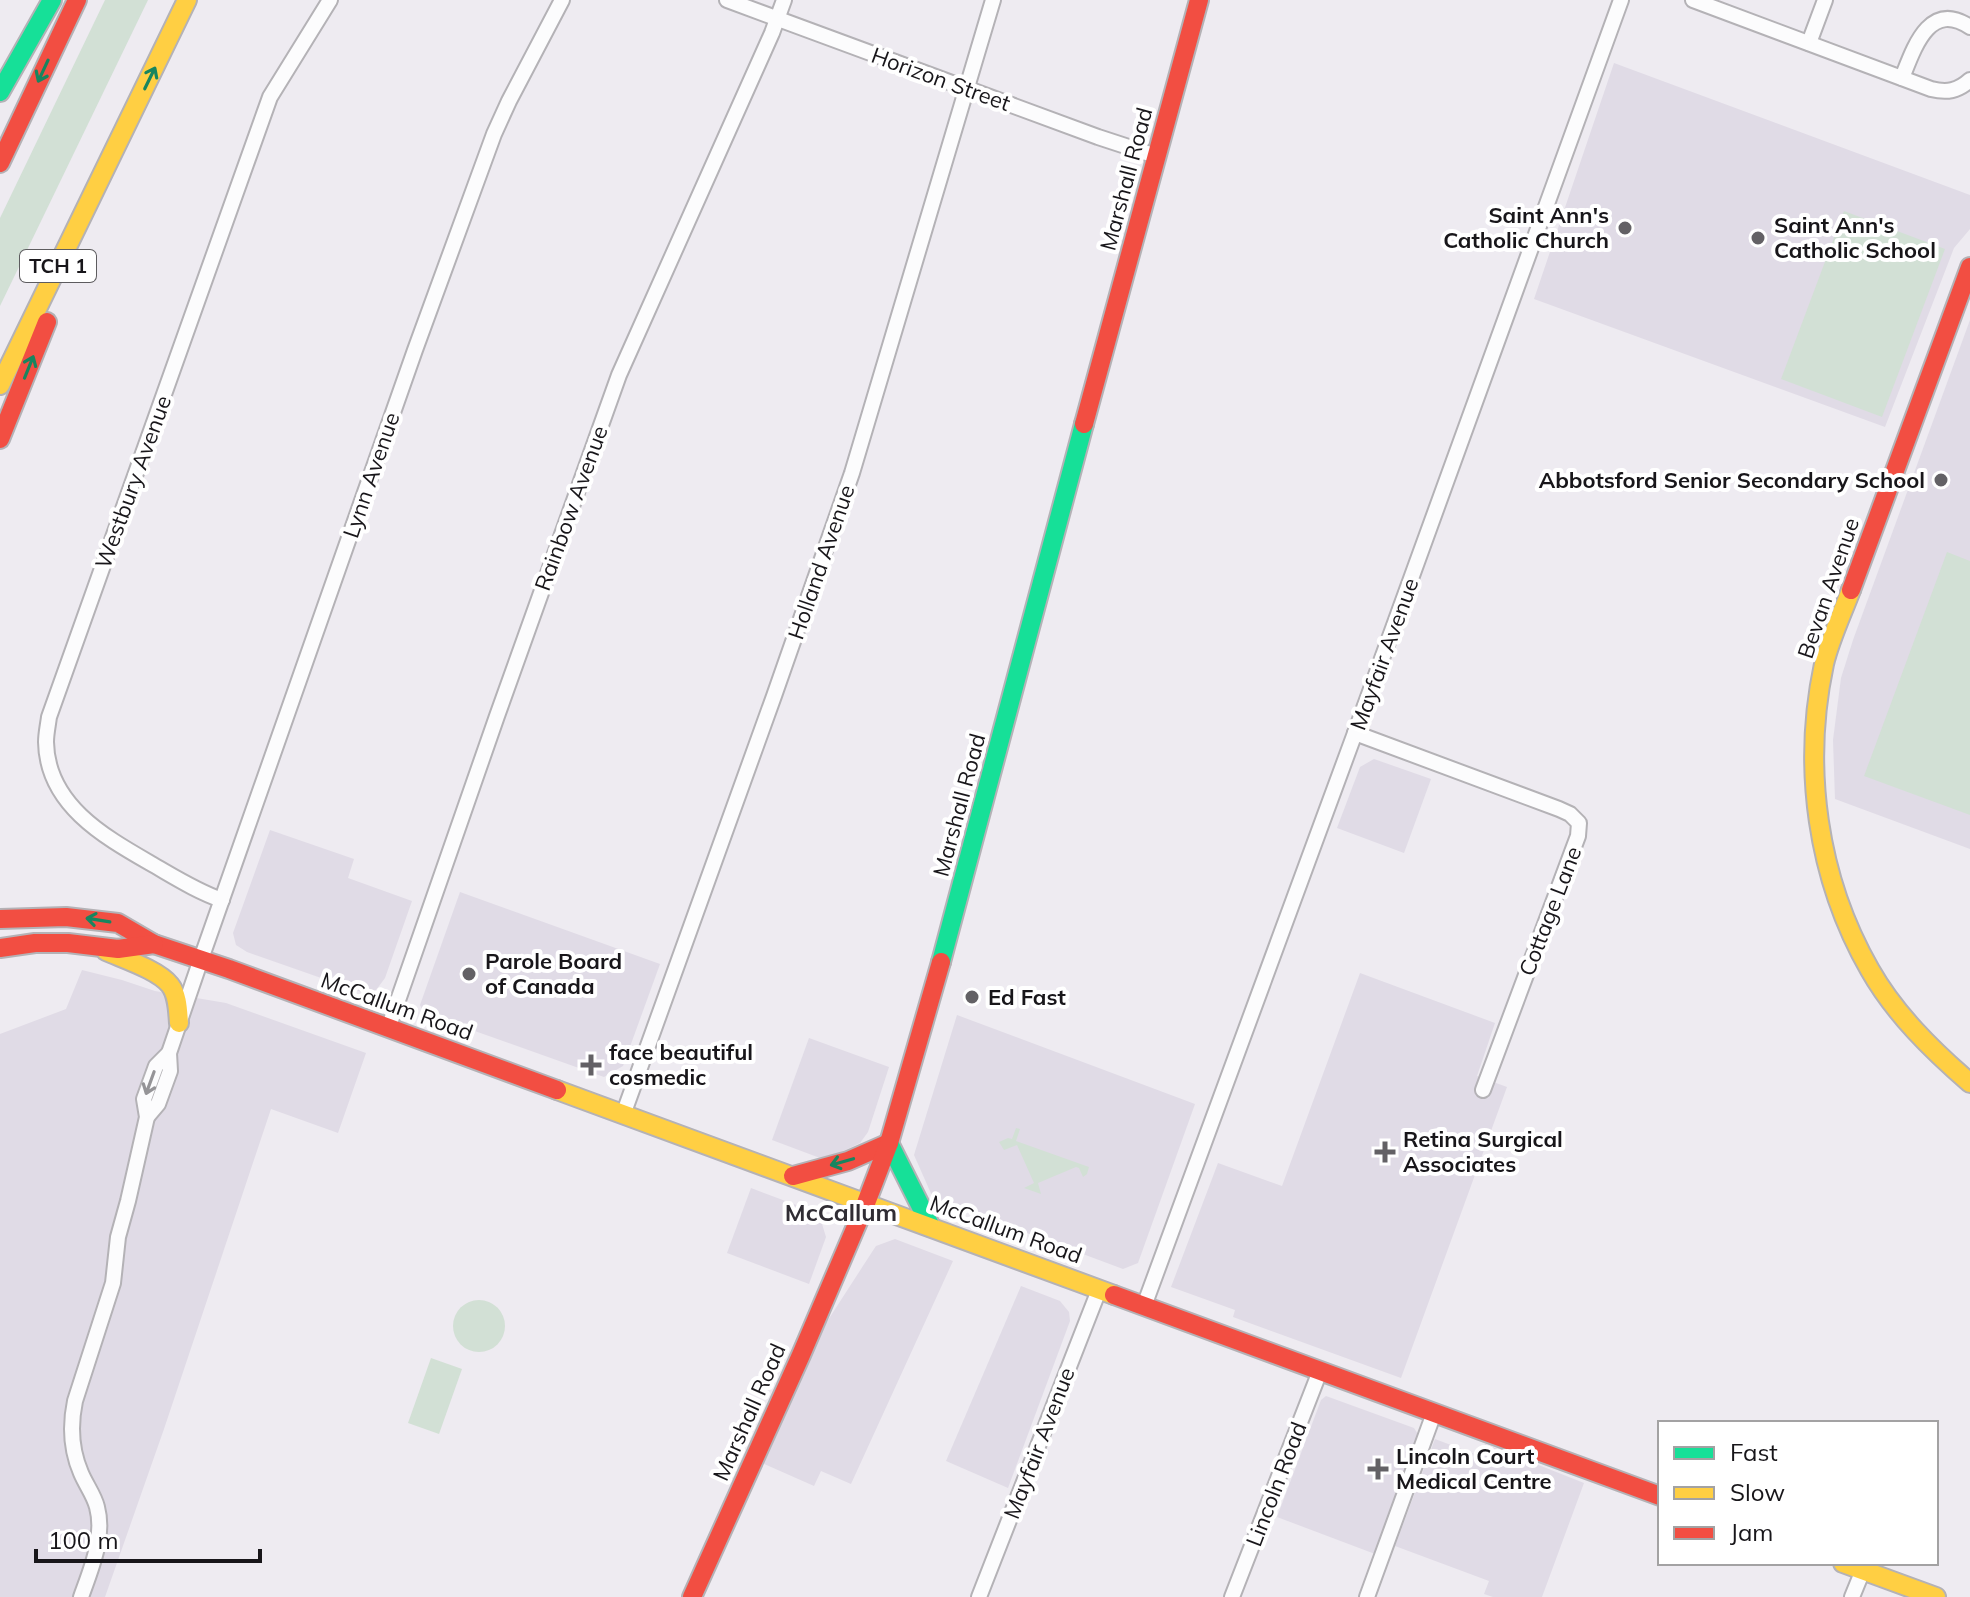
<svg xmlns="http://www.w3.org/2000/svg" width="1970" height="1597" font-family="Mulish,sans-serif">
	<rect width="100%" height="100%" fill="#eeebf1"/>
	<g fill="#e0dbe6">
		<path d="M1614 63 1970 195V229L1954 248 1885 427 1534 299Z"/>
		<path d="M1970 320V849L1835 799 1833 740 1841 678 1853 640Z"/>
		<path d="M1374 759 1431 779 1404 853 1337 828 1360 767Z"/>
		<path d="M270 830 354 859 348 878 412 901 385 978 376 990 364 993 247 952 236 945 233 933Z"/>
		<path d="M460 892 660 964 623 1066 604 1077 424 1013 420 1005Z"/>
		<path d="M82 970 122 980 155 991 226 1003 366 1053 338 1133 271 1109 164 1429 105 1597H0V1034L66 1009Z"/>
		<path d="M1360 973 1495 1023 1477 1076 1507 1087 1401 1378 1233 1317 1235 1310 1171 1287 1218 1163 1282 1186Z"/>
		<path d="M957 1015 1195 1104 1138 1263 1123 1269 933 1198 914 1155Z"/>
		<path d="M809 1038 889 1067 868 1132 860 1143 833 1156 820 1158 772 1140Z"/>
		<path d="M751 1188 815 1212 822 1224 826 1237 809 1284 727 1253Z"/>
		<path d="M895 1239 953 1261 851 1484 821 1471 814 1486 760 1462 819 1334 872 1252 876 1246Z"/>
		<path d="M1021 1286 1060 1301 1069 1312 1070 1321 1008 1488 946 1461Z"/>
		<path d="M1326 1396 1414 1428 1419 1436 1375 1554 1277 1517 1321 1400Z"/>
		<path d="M1435 1439 1480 1456 1485 1444 1584 1483 1542 1597H1493L1484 1594 1489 1581 1395 1546Z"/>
	</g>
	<g fill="#d2e0d5">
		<path d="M105 0H148L0 306V218Z"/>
		<path d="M1844 211 1945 249 1882 417 1781 379Z"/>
		<path d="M1947 552 1970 561V815L1864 776Z"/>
		<path d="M1016 1128 1020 1129 1016 1141 1089 1167 1087 1174 1083 1177 1079 1168 1076 1167 1038 1183 1041 1194 1024 1188 1034 1183 1017 1145 1004 1150 999 1142 1008 1138 1012 1139Z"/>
		<circle cx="479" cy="1326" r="26"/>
		<path d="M431 1358 462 1369 439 1434 408 1423Z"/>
	</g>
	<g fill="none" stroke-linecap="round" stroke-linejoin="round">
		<g stroke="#b4b2b6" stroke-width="18">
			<g id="street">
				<path d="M727 0 1098 137 1156 156"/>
				<path d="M1693 0 1931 89C1947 93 1958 91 1970 80"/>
				<path d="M1809 43 1825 0"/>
				<path d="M1902 78C1914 48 1929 0 1970 27"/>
				<path d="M1355 733 1559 809 1570 814 1579 823 1578 836 1483 1090"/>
				<path d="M222 900C196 891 173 876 150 863 103 836 47 804 46 742 46 734 48 725 49 717L270 97 330 0"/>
				<path d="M388 1029 497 716 619 375 772 33 784 0"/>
				<path d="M623 1115 774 696 852 473 993 0"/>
				<path d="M147 1117 158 1104 170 1071 169 1053 201 959 415 350 494 134 509 101 562 0"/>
				<path d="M1144 1306 1355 733 1621 0"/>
				<path d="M81 1597C91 1569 105 1537 97 1507 94 1495 86 1485 81 1473 71 1450 70 1425 75 1401L113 1283 118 1237 128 1201 147 1117 144 1099 156 1066 169 1053"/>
				<path d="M979 1597 1099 1290"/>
				<path d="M1232 1597 1320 1371"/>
				<path d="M1367 1597 1434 1413"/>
				<path d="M1852 1597 1863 1570"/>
			</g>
		</g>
		<g stroke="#b4b2b6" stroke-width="22">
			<g id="fast">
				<path d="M0 92 52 0"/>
				<path d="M941 962 1084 424"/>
				<path d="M889 1143 931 1227"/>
			</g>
		</g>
		<g stroke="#b4b2b6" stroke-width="22">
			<g id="slow">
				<path d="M0 385 187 0"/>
				<path d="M1851 590C1842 614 1830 639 1824 664 1802 767 1817 878 1870 970 1895 1014 1932 1050 1970 1083"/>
				<path d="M106 951C124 959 158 970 170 985 178 995 178 1011 179 1023"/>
				<path d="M557 1090 1114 1295"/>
				<path d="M1843 1563 1936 1597"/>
			</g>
		</g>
		<g stroke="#b4b2b6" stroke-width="22">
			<g id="jam">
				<path d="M0 163 77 0"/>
				<path d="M1084 424 1199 0"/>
				<path d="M0 439 47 322"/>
				<path d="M1851 590 1970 267"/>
				<path d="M0 919 66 917 118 923 154 944 229 969 557 1090"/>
				<path d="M0 948 35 943H68L118 949 154 944"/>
				<path d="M793 1176 848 1161 889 1143"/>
				<path d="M1114 1295 1660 1496"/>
				<path d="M692 1597 801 1355 866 1203 889 1143 941 962"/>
			</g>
		</g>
		<use href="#street" stroke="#fcfcfd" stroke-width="14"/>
		<use href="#fast" stroke="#16e098" stroke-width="18"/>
		<use href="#slow" stroke="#ffcf43" stroke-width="18"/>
		<use href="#jam" stroke="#f24e42" stroke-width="18"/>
	</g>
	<defs><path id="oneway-shaft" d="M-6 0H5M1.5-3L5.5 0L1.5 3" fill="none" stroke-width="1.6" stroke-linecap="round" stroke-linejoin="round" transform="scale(2)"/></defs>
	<g stroke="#17855f">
		<use href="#oneway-shaft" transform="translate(43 71) rotate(115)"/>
		<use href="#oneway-shaft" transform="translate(150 78) rotate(-64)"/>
		<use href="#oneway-shaft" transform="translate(29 367) rotate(-68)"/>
		<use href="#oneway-shaft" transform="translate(98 920) rotate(-171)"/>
		<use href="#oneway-shaft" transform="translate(842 1162) rotate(164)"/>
	</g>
	<use stroke="#959497" href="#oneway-shaft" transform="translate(150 1083) rotate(110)"/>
	<g fill="#636165" stroke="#fff" stroke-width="3">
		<circle cx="1625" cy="228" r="8"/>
		<circle cx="1758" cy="238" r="8"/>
		<circle cx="1941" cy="480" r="8"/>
		<circle cx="469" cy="974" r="8"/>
		<circle cx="972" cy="997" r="8"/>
		<path d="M587 1053h8v8h8v8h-8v8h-8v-8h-8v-8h8z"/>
		<path d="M1381 1140h8v8h8v8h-8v8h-8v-8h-8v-8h8z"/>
		<path d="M1374 1457h8v8h8v8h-8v8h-8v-8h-8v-8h8z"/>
	</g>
	<g text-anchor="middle" stroke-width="8" stroke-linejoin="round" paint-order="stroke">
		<rect fill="#fff" stroke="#5d5c5f" stroke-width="2" x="20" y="250" width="76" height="32" rx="6"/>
		<g font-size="20" font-weight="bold" fill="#18161a">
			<text x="58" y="273">TCH 1</text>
		</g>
		<g font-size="22" fill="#18161a" stroke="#fff">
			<text transform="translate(941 79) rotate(20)" y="8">Horizon Street</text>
			<text transform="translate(1126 179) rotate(-75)" y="8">Marshall Road</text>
			<text transform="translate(371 475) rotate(-71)" y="8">Lynn Avenue</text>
			<text transform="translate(133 482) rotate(-70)" y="8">Westbury Avenue</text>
			<text transform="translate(571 508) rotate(-70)" y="8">Rainbow Avenue</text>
			<text transform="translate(821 562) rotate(-71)" y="8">Holland Avenue</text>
			<text transform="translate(1828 588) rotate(-71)" y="8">Bevan Avenue</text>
			<text transform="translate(1384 654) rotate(-70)" y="8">Mayfair Avenue</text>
			<text transform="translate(959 805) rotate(-75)" y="8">Marshall Road</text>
			<text transform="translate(1550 911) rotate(-69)" y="8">Cottage Lane</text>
			<text transform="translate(397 1006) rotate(20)" y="8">McCallum Road</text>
			<text transform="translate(1006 1229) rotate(20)" y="8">McCallum Road</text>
			<text transform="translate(749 1412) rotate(-66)" y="8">Marshall Road</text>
			<text transform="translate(1039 1443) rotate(-69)" y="8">Mayfair Avenue</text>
			<text transform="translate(1276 1484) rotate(-69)" y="8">Lincoln Road</text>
		</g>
		<g font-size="22" font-weight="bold" fill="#18161a" stroke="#fff" text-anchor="start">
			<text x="1609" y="223" text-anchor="end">Saint Ann's<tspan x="1609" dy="25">Catholic Church</tspan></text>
			<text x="1774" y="233">Saint Ann's<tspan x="1774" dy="25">Catholic School</tspan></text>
			<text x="1925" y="488" text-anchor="end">Abbotsford Senior Secondary School</text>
			<text x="485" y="969">Parole Board<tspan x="485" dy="25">of Canada</tspan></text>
			<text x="988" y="1005">Ed Fast</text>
			<text x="609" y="1060">face beautiful<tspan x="609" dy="25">cosmedic</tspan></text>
			<text x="1403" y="1147">Retina Surgical<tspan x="1403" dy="25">Associates</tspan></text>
			<text x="1396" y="1464">Lincoln Court<tspan x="1396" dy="25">Medical Centre</tspan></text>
		</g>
		<g font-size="24" font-weight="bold" fill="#302d34" stroke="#fff">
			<text x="841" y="1221">McCallum</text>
		</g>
	</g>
	<rect x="1658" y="1421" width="280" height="144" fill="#ffffff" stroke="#a3a2a3" stroke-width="2"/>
	<rect x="1674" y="1447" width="40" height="12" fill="#16e098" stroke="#a3a2a3" stroke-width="2"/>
	<text x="1730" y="1461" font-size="24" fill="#18161a">Fast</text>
	<rect x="1674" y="1487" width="40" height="12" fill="#ffcf43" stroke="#a3a2a3" stroke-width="2"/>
	<text x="1730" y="1501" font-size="24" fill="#18161a">Slow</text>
	<rect x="1674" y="1527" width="40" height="12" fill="#f24e42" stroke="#a3a2a3" stroke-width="2"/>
	<text x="1730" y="1541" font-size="24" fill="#18161a">Jam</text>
	<path d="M36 1549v12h224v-12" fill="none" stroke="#18161a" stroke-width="4"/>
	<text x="48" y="1549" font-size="24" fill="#18161a" stroke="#ffffff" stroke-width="6" paint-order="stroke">100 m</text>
</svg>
